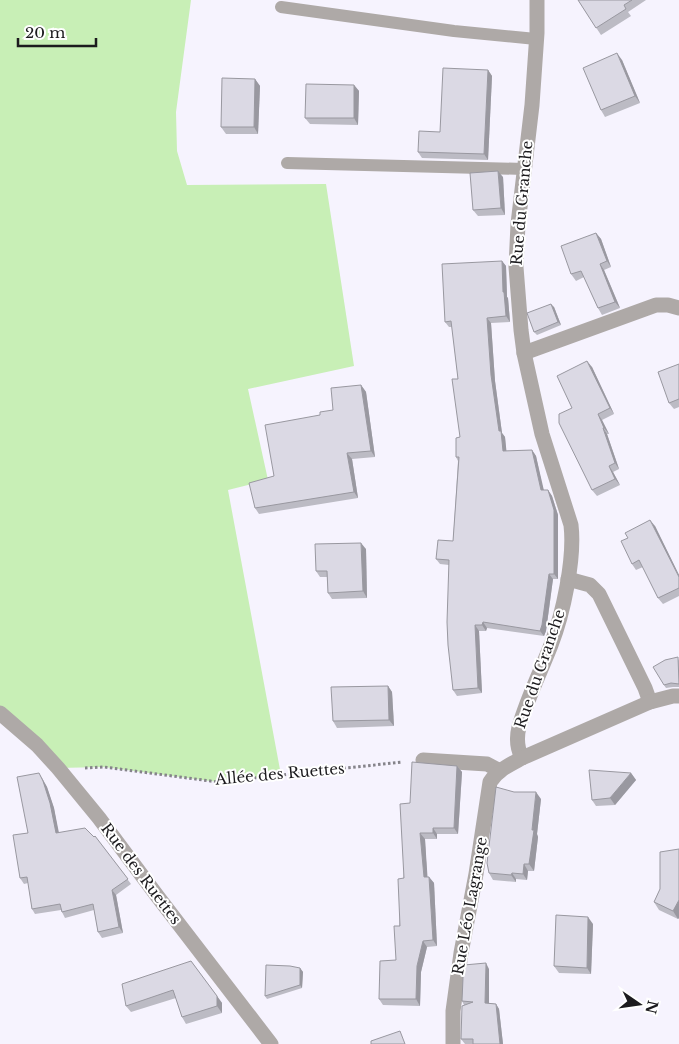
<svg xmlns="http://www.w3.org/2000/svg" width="679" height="1044" font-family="'Libre Baskerville',serif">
	<rect width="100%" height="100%" fill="#f6f3fe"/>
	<path fill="#c8efb6" d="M0 0H191L176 112 177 151 187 185 326 184 354 366 248 389 268 480 228 490 281 775 218 782 104 767 58 768 0 713Z"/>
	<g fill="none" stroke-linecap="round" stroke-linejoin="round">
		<path stroke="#85838a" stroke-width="3" stroke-dasharray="2.5 2.5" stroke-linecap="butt" d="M85 768 104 767 218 782 402 762"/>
		<g stroke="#aea9a7" stroke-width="12">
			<path d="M281 7 454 31 536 39"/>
			<path d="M287 163 524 169"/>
		</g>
		<g stroke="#aea9a7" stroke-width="15">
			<path d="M524 353 656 305H668L679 308"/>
			<path d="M568 579 590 585 599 594 645 688 650 702"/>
			<path d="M0 713 37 745 58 768 99 818 158 897 271 1044"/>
			<path d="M522 758C517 748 516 739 519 727 527 699 540 673 551 645 563 614 575 559 571 525L542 434 524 353 521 330 516 267 518 224 532 105 537 33V0"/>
			<path d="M423 760 487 764 500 771"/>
		</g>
		<path stroke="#aea9a7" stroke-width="15" d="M453 1044V1011L461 953 476 874 490 782C498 770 509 765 522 758L650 702 673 696H679"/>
	</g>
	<g fill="#bcbbc4">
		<path d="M578 0H646L628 12 631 16 601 35Z"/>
		<path d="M622 60 640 103 605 117 601 110Z"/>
		<path d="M488 70 492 76 488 160 422 158 418 152 440 132Z"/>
		<path d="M255 79 260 86 258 134H226L221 127Z"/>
		<path d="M354 85 359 91 358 125 310 124 305 118Z"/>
		<path d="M503 177 505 215 478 216 473 210Z"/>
		<path d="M596 233 601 239 611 267 604 270 620 308 602 315 598 308 584 277 576 281 571 274Z"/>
		<path d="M502 261 506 266 507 297 508 298 510 322 491 323 495 381 502 433 505 437 506 451 532 450 536 456 543 490H548L552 496 558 515V579H553L546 631 544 636 487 628 486 631H479L482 693 457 696 453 690 449 565 440 564 436 559 453 541 458 461 456 457 460 437 458 379 452 327H449L445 322Z"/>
		<path d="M554 307 561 325 537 335 534 332Z"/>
		<path d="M679 364V407L674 409 669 403Z"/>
		<path d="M592 367 614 414 602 420 609 434H607L619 469 613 472 620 485 597 496 592 490Z"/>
		<path d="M361 385 366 392 375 457 352 459 358 498 259 514 255 508 274 476 320 415 333 410Z"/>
		<path d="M655 526 679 575V596L663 604 658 598 643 567 636 570 632 564Z"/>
		<path d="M366 549 367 598 332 599 328 593 327 577H320L316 571Z"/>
		<path d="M679 659V687H673L666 688 664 685Z"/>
		<path d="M388 686 392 692 394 726 337 728 333 721Z"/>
		<path d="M457 766 462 772 458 834H437V839H425L427 877H429L434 883 437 946 427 947 421 972 420 1006 383 1005 379 999 396 960 410 803Z"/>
		<path d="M631 773 636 780 615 805 596 806 592 800Z"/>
		<path d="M42 778 47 787 54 808 58 832 94 837 95 836 131 884 116 895 123 933 102 938 98 932 94 910 65 918 61 910 35 914 32 909 28 883 24 884 20 878Z"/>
		<path d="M541 799 537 834 538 837 534 871H528L527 880 516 879V882L493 880 489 873Z"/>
		<path d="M679 849V918L678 919 659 910 654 902Z"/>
		<path d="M593 924 591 974 559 973 554 966Z"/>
		<path d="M191 961 222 1003V1013L186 1024 182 1017 176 998 131 1012 126 1006Z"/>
		<path d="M300 968 303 972 302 988 267 999 265 996Z"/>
		<path d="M489 969V1003L496 1004 499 1009 503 1044H465L461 1039 464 1005 462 1001Z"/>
	</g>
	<g fill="#9998a0">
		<path d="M617 53 622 60 640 103 635 96Z"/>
		<path d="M488 70 492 76 488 160 484 154Z"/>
		<path d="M255 79 260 86 258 134 254 127Z"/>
		<path d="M354 85 359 91 358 125 354 118Z"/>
		<path d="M498 171 503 177 505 215 501 208Z"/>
		<path d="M596 233 601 239 611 267 607 261Z"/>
		<path d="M502 261 506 266 507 297 508 298 510 322 506 316 503 292Z"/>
		<path d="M600 264 604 270 620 308 615 302Z"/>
		<path d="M551 304 554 307 561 325 558 322Z"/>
		<path d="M487 318 491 323 495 381 502 433 505 437 507 456 503 451 499 431 491 375Z"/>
		<path d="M587 361 592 367 614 414 610 408Z"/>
		<path d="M361 385 366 392 375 457 371 451Z"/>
		<path d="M598 414 602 420 609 434 604 428Z"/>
		<path d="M603 428 607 434 619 469 615 463Z"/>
		<path d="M532 450 536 456 545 495 541 490Z"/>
		<path d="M347 453 352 459 358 498 354 492Z"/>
		<path d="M609 466 613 472 620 485 615 479Z"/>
		<path d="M548 490 552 496 558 515V579L554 574Z"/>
		<path d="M650 520 655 526 679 575V577Z"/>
		<path d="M361 543 366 549 367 598 363 591Z"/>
		<path d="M549 574 553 579 546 631 544 636 540 631Z"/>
		<path d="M483 622 487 628 486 631 482 625Z"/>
		<path d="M475 625 479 631 482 693 478 688Z"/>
		<path d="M388 686 392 692 394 726 389 720Z"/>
		<path d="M457 766 462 772 458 834 454 828Z"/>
		<path d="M39 773 47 787 54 808 60 838 56 833Z"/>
		<path d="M631 773 636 780 615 805 610 798Z"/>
		<path d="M536 792 541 799 537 834 538 837 534 871 529 864 532 830Z"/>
		<path d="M433 828 437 834V839L433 833Z"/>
		<path d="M420 833 425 839 428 884 424 877Z"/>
		<path d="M524 864 528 871 527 880 523 874Z"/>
		<path d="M512 873 516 879V882L511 875Z"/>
		<path d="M429 877 434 883 437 946 433 940Z"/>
		<path d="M112 890 116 895 123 933 119 927Z"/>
		<path d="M679 900V918L678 919 673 911Z"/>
		<path d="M588 917 593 924 591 974 587 968Z"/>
		<path d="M423 941 427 947 421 972 420 1006 416 999 417 966Z"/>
		<path d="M486 963 489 969V1009L485 1003Z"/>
		<path d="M300 968 303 972 302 988 300 985Z"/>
		<path d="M217 996 222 1003V1013L217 1006Z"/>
		<path d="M496 1004 499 1009 503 1044H500Z"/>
	</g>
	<g fill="#dbd9e4" stroke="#9998a0">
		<path d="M578 0H632L624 5 626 9 596 28Z"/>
		<path d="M617 53 635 96 601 110 583 68Z"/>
		<path d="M443 68 488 70 484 154 418 152 419 131 440 132Z"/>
		<path d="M222 78 255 79 254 127H221Z"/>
		<path d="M306 84 354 85V118H305Z"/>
		<path d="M498 171 501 208 473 210 470 173Z"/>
		<path d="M596 233 607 261 600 264 615 302 598 308 581 271 571 274 561 246Z"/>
		<path d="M502 261 503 292H504L506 316 487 318 491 375 499 431H501L503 451 532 450 541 490H548L554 510V574H549L542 625 540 631 483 622 482 625H475L478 688 453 690 448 645 447 622 449 560 436 559 438 540 453 541 459 457H456V438L460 437 452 379H458L451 321 445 322 442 264Z"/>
		<path d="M551 304 558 322 534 332 527 313Z"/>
		<path d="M587 361 610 408 598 414 604 428H603L615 463 609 466 615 479 592 490 559 423V414L572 408 557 376Z"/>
		<path d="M679 364V399L669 403 658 372Z"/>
		<path d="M361 385 371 451 347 453 354 492 255 508 249 483 274 476 265 425 320 415V412L333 410 331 388Z"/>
		<path d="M650 520 679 577V588L658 598 639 560 632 564 621 541 628 538 625 533Z"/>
		<path d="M361 543 363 591 328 593 327 571H316L315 544Z"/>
		<path d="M678 657 679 684 671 683 664 685 653 667 665 660Z"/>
		<path d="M388 686 389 720 333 721 331 687Z"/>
		<path d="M412 762 457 766 454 828H433V833H420L424 877H429L433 940 423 941 417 966 416 999H379L380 961 396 960 394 926H400L398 879 404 878 400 804 410 803Z"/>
		<path d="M589 770 631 773 610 798 592 800Z"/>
		<path d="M39 773 43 781 50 803 56 833 85 828 94 837 95 836 128 879 112 890 119 927 98 932 93 904 62 912 60 904 32 909 27 877 20 878 13 835 28 833 17 777Z"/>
		<path d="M496 787 514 792H536L532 830H534L529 864H524L523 874 512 873 511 875 489 873 487 863Z"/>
		<path d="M679 849V900L673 911 654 902 660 889V852Z"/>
		<path d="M556 915 588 917 587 968 554 966Z"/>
		<path d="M191 961 217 996V1006L182 1017 173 990 126 1006 122 984Z"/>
		<path d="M486 963 485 1003 496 1004 500 1044H473V1039H461L462 1006 473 1002 462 1001 463 978 464 965Z"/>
		<path d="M266 965 290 966 300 968V985L265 996Z"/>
		<path d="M400 1031 405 1044H371V1041Z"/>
	</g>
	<g text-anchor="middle" stroke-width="4" stroke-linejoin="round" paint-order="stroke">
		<g font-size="15" fill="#1c1b1e" stroke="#fff">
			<text transform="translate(522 203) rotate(-85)" y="5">Rue du Granche</text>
			<text transform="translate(540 669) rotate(-71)" y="5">Rue du Granche</text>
			<text transform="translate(280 774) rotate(-5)" y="5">Allée des Ruettes</text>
			<text transform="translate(141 874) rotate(53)" y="5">Rue des Ruettes</text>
			<text transform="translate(470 906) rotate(-80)" y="5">Rue Léo Lagrange</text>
		</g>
	</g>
	<g transform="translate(639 1004) rotate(103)" stroke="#ffffff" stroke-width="4" paint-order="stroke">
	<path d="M0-4L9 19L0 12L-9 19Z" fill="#1c1b1e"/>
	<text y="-8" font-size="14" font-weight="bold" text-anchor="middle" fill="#1c1b1e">N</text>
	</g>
	<path d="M18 38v8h78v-8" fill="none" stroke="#1c1b1e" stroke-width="2.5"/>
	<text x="25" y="38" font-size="15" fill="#1c1b1e" stroke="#ffffff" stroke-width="4" paint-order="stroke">20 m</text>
</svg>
